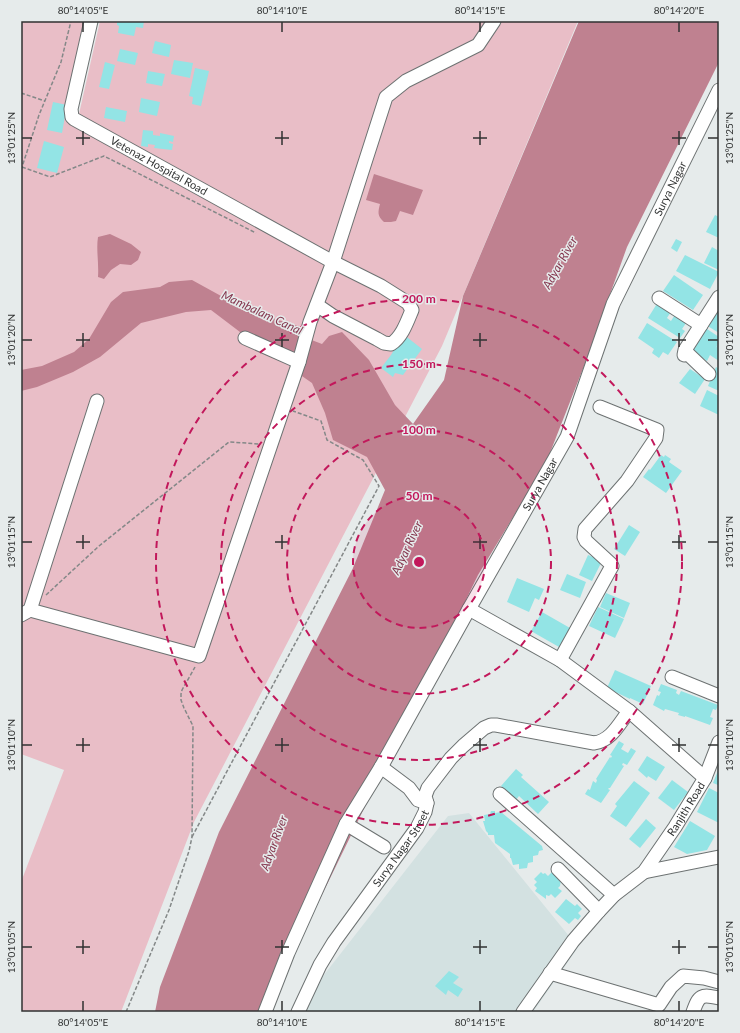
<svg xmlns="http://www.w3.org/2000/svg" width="740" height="1033" font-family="Lato,sans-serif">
	<rect width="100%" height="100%" fill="#e6ebeb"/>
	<path fill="#d3e1e1" d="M469 813 573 941 579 946 533 1012H303L320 980 448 816Z"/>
	<path fill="#e9bec7" d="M21 21H87L66 120 343 274 334 257 79 114 100 21H578L442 346 194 822 121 1012H21V882L64 770 21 754Z"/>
	<g fill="#bf8190">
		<path d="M579 21H719V62L627 247 586 361 546 463 478 575 297 946 268 1012H155L160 987 219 832 353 568 385 490 367 457 333 440 325 413 312 383 299 374 292 354 240 332 211 310 186 312 141 323 100 357 73 372 37 387 21 391V370L42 366 74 352 89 339 111 302 123 292 160 287 169 282 192 280 232 302 278 320 301 327 309 339 322 344 329 336 342 332 369 360 395 405 413 424 444 380 463 296Z"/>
		<path d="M374 174 423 190 413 215 400 211 396 221 391 222H384C377 216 378 212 380 204L366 200Z"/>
		<path d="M110 234 131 244 141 252 138 260 131 265 120 264 111 270 104 279 98 277C99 263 96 250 98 237Z"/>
	</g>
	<g fill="#93e4e5">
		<path d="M117 21H144L143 28 136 27 134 36 118 33 119 26 117 25Z"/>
		<path d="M155 41 171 45 169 57 152 53Z"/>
		<path d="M120 49 138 53 135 65 117 61Z"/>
		<path d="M174 60 193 63 190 78 171 74Z"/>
		<path d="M105 62 115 65 109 89 99 87Z"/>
		<path d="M195 68 209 71 201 106 192 104 193 97 189 96Z"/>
		<path d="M148 71 165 74 162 86 146 83Z"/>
		<path d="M141 98 160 102 157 116 139 112Z"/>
		<path d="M53 102 67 105 62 133 47 130Z"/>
		<path d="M106 107 127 111 125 122 104 118Z"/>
		<path d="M143 130 153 131V135L160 136V133L174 136 173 142 169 141V143L173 144 172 150 154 148 155 145 148 144V147L141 146Z"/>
		<path d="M44 141 64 147 57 173 37 168Z"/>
		<path d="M715 215 719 217V238L706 232Z"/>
		<path d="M676 239 682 242 677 252 671 248Z"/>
		<path d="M712 247 719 251V270L704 263Z"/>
		<path d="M685 255 719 272 710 289 676 271Z"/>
		<path d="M674 275 703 295 693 310 663 291Z"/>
		<path d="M658 302 672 310 667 318 671 321 676 313 688 320 682 329 685 331 680 338 648 318Z"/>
		<path d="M716 310 719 311V333L706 325Z"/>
		<path d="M647 323 677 342 668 355 663 352 659 358 652 353 654 349 638 338Z"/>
		<path d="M707 329 719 337V342L715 349 719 343V361L710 355 707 361 689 349 701 330 704 332Z"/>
		<path d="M403 334 422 349 403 375 395 373 393 377 381 368 391 355Z"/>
		<path d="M716 367 719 369V391L708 386Z"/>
		<path d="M690 369 705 379 695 394 679 383Z"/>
		<path d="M707 390 719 396V415L700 406Z"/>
		<path d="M661 455 664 457 665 455 671 459 669 462 682 471 666 493 643 477 649 469 650 470Z"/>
		<path d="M629 525 640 532 625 556 614 549Z"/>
		<path d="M588 555 602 561 592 581 579 575Z"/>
		<path d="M567 574 586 582 580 598 560 590Z"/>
		<path d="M517 578 544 589 539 600 535 598 529 612 507 602Z"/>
		<path d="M606 593 630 603 624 618 600 607Z"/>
		<path d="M598 607 624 619 615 638 589 626Z"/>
		<path d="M542 612 570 628 559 647 531 631Z"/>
		<path d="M615 670 651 686 643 704 630 698V699L607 688Z"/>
		<path d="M661 684 677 690 676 693 679 695 681 691 718 705 716 710 713 709 710 717 713 718 710 725 685 716V717L678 715 679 713 665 709 664 711 653 705 657 695 659 696 661 692 658 691Z"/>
		<path d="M619 741 624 744 621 749 628 753 631 748 636 751 627 765 623 763 622 765 624 766 610 788H609L608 789 610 790 601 803 585 794 588 789 590 790 593 781 596 783 597 780 596 779 610 757 611 758 612 756 610 755Z"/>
		<path d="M647 756 665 767 656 781 648 776 647 778 638 770Z"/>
		<path d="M719 768V784L718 785 713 783Z"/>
		<path d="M516 769 523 775 521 777 549 802 538 814 519 796 516 800 501 786Z"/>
		<path d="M672 780 688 792 674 810 658 798Z"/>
		<path d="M634 781 650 793 626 827 610 816 617 806 615 804Z"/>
		<path d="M709 788 719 793V823L697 812Z"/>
		<path d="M491 811H495V813L501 812 542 846 543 850 539 851 538 855 533 856V862L528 863 527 868 519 869V864L513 865 511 858H510V854L495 843 494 835H488V833L486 831 483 821H485L484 815 490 814Z"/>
		<path d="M646 819 656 828 640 848 629 839Z"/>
		<path d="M690 821 715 836 707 850 687 854 674 847Z"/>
		<path d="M541 872 543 874 545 873 548 876 552 872 561 879 560 886 558 888 562 891 555 898 551 894 549 896 546 895V899L535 891 537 888 534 885 537 882 534 879Z"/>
		<path d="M566 899 575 906 577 904 582 909 578 913 581 916 578 920 575 918 569 924 555 912Z"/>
		<path d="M449 971 459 977 453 983 463 989 458 997 448 990 446 995 435 986Z"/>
	</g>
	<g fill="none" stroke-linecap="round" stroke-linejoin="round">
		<g stroke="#6d7272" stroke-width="15">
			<g id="minor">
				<path id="s1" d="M91 21 71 109 72 117 74 119 333 262 381 286 408 303 412 310C407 322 402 337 391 344L384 343 377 339 333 316 317 305"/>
				<path d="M659 298 701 325"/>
				<path d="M245 338 299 362"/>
				<path d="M709 374 687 353 684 355 685 350 719 297"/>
				<path d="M30 610 199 656 299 362 310 322 333 262 386 97 406 81 478 45 494 21"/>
				<path d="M21 615 30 610 97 401"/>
				<path d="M560 660 612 566 611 564 586 541 584 537 585 529 627 481 656 438 657 430 600 407"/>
				<path d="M672 677 719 696"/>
				<path d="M381 767 409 788 418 800 427 803"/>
				<path id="s2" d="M705 778 629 711 560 660 469 609 567 437 613 304 719 90"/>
				<path d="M500 794 614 895"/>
				<path d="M346 824 384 847"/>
				<path d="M558 869 599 911"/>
				<path d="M644 872 719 857"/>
				<path d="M550 973 659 1005 671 987 683 976 704 978 719 982"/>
				<path d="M265 1012 288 953 346 824 381 767 469 609"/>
				<path id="s3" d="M298 1012 320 965 334 942 417 828 425 812 427 803 425 796 428 788 451 758 463 746 484 728 491 725H496L594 743C611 741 619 724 629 711"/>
				<path id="s4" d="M523 1012 573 941 599 911 614 895 644 872 675 827 705 778 719 742"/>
				<path d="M693 1012C699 995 701 994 719 998"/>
			</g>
		</g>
		<g stroke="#848888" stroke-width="1.5" stroke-dasharray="4 2" stroke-linecap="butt">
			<path d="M21 93 45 101"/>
			<path d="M22 167 50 177 104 156 256 233"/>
			<path d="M21 170 39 115 61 62 71 21"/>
			<path d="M46 595 99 546 229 442 260 444"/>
			<path d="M192 837 379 486 363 460 327 440 321 421 293 411"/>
			<path d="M126 1012 169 910 189 851 192 837 193 726 184 708 181 700V694L182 690 195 667"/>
		</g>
		<use href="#minor" stroke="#fff" stroke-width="13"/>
	</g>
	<path fill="none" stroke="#303232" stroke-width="1.5" d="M83 22V32M282 22V32M480 22V32M679 22V32M83 131V145M282 131V145M480 131V145M679 131V145M22 138H32M76 138H90M275 138H289M473 138H487M672 138H686M708 138H718M83 333V347M282 333V347M480 333V347M679 333V347M22 340H32M76 340H90M275 340H289M473 340H487M672 340H686M708 340H718M83 535V549M282 535V549M480 535V549M679 535V549M22 542H32M76 542H90M275 542H289M473 542H487M672 542H686M708 542H718M83 738V752M282 738V752M480 738V752M679 738V752M22 745H32M76 745H90M275 745H289M473 745H487M672 745H686M708 745H718M83 940V954M282 940V954M480 940V954M679 940V954M22 947H32M76 947H90M275 947H289M473 947H487M672 947H686M708 947H718M83 1001V1011M282 1001V1011M480 1001V1011M679 1001V1011"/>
	<circle cx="419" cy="562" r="66" fill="#c2185b" fill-opacity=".12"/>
	<g fill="none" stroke="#c2185b" stroke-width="2" stroke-dasharray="7 5">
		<circle cx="419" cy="562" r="66"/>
		<circle cx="419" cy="562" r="132"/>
		<circle cx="419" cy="562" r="198"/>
		<circle cx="419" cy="562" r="263"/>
	</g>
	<g text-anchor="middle" stroke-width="3" stroke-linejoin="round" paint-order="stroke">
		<g font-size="11" fill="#303232" stroke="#e6ebeb">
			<text dy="4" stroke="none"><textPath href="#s1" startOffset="198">Vetenaz Hospital Road</textPath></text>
			<text dy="4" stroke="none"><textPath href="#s2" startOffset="759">Surya Nagar</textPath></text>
			<text dy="4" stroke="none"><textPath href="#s2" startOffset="435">Surya Nagar</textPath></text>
			<text dy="4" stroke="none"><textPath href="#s4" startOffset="262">Ranjith Road</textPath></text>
			<text dy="4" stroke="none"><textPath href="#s3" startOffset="194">Surya Nagar Street</textPath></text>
		</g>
		<g font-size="12" font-style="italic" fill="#85374f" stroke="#e6ebeb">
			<text transform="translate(560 263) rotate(-61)" y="4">Adyar River</text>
			<text transform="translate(262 313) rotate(25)" y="4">Mambalam Canal</text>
			<text transform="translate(407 548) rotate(-65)" y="4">Adyar River</text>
			<text transform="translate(274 843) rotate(-70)" y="4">Adyar River</text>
		</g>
	</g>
	<circle cx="419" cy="562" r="6" fill="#c2185b" stroke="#e6ebeb" stroke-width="2"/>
	<g font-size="12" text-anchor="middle" font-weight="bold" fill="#c2185b" stroke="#e6ebeb" stroke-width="3" stroke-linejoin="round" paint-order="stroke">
		<text x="419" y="303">200 m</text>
		<text x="419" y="368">150 m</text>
		<text x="419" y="434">100 m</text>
		<text x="419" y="500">50 m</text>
	</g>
	<rect width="740" height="1033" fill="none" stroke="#e6ebeb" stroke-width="44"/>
	<rect x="22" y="22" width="696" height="989" fill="none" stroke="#303232" stroke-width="1.5"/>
	<g font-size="10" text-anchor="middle" fill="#303232">
		<text x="83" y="14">80°14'05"E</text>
		<text x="282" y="14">80°14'10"E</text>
		<text x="480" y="14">80°14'15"E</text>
		<text x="679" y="14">80°14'20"E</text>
		<text transform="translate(11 138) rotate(-90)" y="4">13°01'25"N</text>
		<text transform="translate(729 138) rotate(-90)" y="4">13°01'25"N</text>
		<text transform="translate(11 340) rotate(-90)" y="4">13°01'20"N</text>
		<text transform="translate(729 340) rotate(-90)" y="4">13°01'20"N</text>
		<text transform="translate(11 542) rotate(-90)" y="4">13°01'15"N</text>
		<text transform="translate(729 542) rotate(-90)" y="4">13°01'15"N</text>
		<text transform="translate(11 745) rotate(-90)" y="4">13°01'10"N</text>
		<text transform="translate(729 745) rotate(-90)" y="4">13°01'10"N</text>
		<text transform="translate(11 947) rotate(-90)" y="4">13°01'05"N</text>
		<text transform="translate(729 947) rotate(-90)" y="4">13°01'05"N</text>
		<text x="83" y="1026">80°14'05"E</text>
		<text x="282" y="1026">80°14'10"E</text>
		<text x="480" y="1026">80°14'15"E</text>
		<text x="679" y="1026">80°14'20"E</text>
	</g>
</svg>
